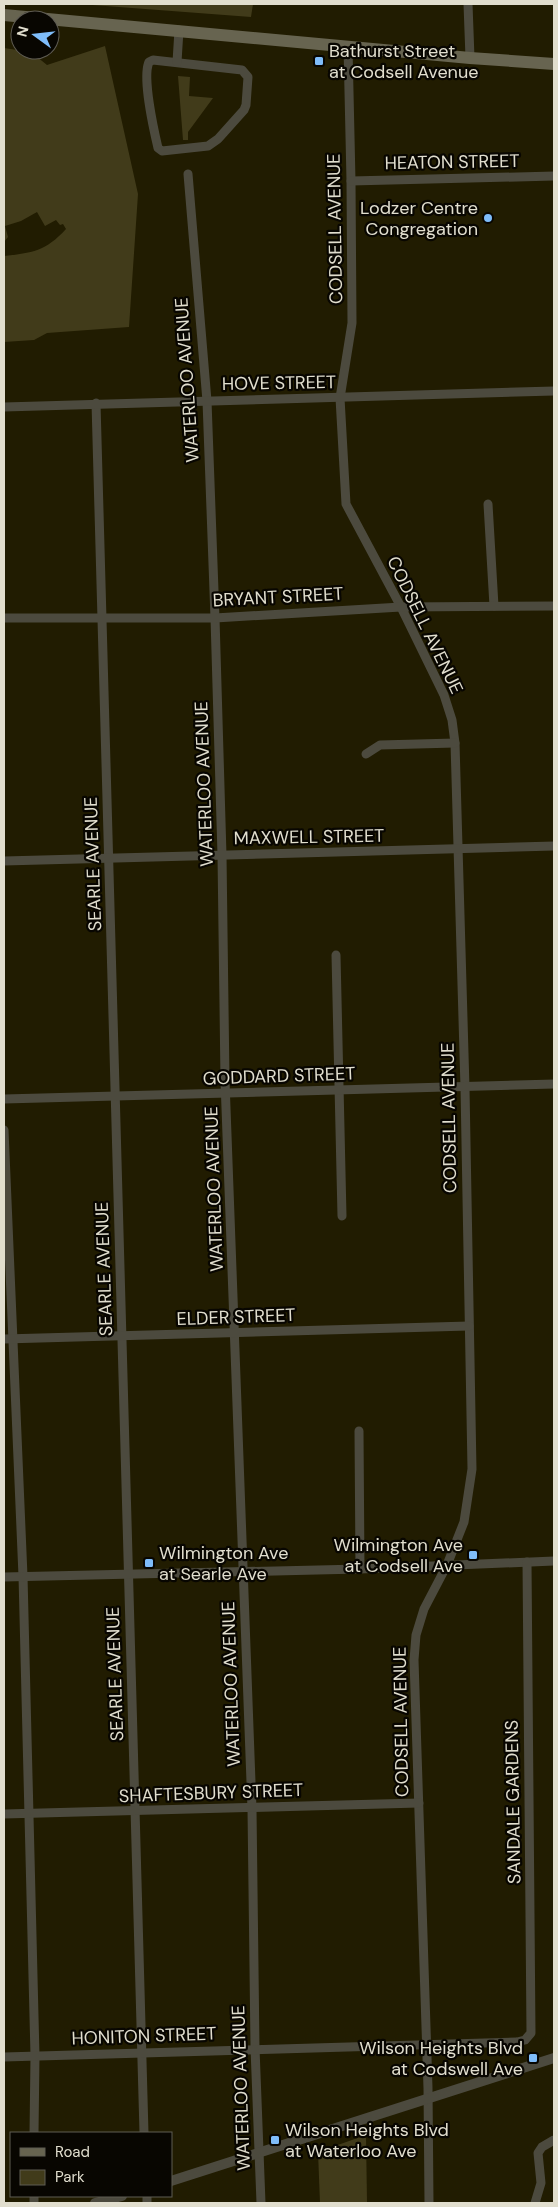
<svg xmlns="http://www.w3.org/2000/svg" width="558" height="2207" font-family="'DM Sans',sans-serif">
	<rect width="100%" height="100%" fill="#211c01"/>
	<g fill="#413b1a">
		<path d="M79 4H253L251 17Z"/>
		<path d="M105 46 138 194 129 327 47 333 34 340 4 342V256C32 253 46 251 66 229L63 224 60 225 56 220 45 226 37 212 21 221 5 226 8 237 4 242V48L31 52 47 65Z"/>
		<path d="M178 76 190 77 189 96 213 98 188 132V140H183Z"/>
		<path d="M366 2135 367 2203H320L318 2152Z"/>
	</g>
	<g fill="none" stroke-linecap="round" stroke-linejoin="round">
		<g stroke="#4c4a3e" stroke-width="9">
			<path d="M468 4 470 58"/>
			<path d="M348 47 351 181 352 323 340 398 346 504 401 607 444 695 452 720 455 743 465 1088 472 1469 464 1522 447 1565 424 1609 416 1635 414 1660 428 2088 429 2203"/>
			<path d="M153 60 242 70 248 77 246 105 244 110 218 139 208 146 162 151 158 148C154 131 142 77 149 62Z"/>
			<path d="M177 62 179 30"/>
			<path d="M188 174 207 401 215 618 222 855 225 1081 252 1809 255 2048 261 2203"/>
			<path d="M351 181 554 176"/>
			<path d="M96 403 144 2133"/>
			<path d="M4 407 554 391"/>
			<path d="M488 504 494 606"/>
			<path d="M4 618H215L401 607 554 606"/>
			<path d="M366 754 380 745 455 743"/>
			<path d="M4 861 554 846"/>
			<path d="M336 955 342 1216"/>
			<path d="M4 1099 554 1084"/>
			<path d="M4 1130 23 1576 35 2056 34 2133"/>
			<path d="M4 1339 469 1326"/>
			<path d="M359 1431 360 1569"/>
			<path d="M4 1577 360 1569 554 1561"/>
			<path d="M4 1814 419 1803"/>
			<path d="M4 2057 517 2042 525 2040 531 2033 527 1562"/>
			<path d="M147 2196V2203"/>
			<path d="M34 2203V2196"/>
			<path d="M535 2203 541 2183 538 2153 542 2147 554 2140"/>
		</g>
		<g stroke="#4c4a3e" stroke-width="10">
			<path d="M171 2181 554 2058"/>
			<path d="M95 2203 122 2196"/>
		</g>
		<path stroke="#676450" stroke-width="12" d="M4 15 470 58 554 64"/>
	</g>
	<g fill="#7fbdfa" stroke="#080601" stroke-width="2">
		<rect x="314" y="56" width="10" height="10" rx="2.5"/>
		<circle cx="488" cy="218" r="5"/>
		<rect x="468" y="1550" width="10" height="10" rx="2.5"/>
		<rect x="144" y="1558" width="10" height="10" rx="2.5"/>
		<rect x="528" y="2053" width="10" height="10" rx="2.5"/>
		<rect x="270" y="2135" width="10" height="10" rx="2.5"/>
	</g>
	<g text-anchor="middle" stroke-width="4.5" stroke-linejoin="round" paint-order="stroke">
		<g font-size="18" fill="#e1dece" stroke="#080601" text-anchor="start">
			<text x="329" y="57">Bathurst Street<tspan x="329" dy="21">at Codsell Avenue</tspan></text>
			<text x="478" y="214" text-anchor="end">Lodzer Centre<tspan x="478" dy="21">Congregation</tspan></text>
			<text x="463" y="1551" text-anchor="end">Wilmington Ave<tspan x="463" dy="21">at Codsell Ave</tspan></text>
			<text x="159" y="1559">Wilmington Ave<tspan x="159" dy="21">at Searle Ave</tspan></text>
			<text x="523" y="2054" text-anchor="end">Wilson Heights Blvd<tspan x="523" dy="21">at Codswell Ave</tspan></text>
			<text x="285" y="2136">Wilson Heights Blvd<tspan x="285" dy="21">at Waterloo Ave</tspan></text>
		</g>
		<g font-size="18" fill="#e1dece" stroke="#080601">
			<text transform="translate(452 162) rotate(-1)" y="6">HEATON STREET</text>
			<text transform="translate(335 229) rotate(-91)" y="6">CODSELL AVENUE</text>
			<text transform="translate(187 380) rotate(-94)" y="6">WATERLOO AVENUE</text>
			<text transform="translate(279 383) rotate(-1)" y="6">HOVE STREET</text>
			<text transform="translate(278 597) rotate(-3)" y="6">BRYANT STREET</text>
			<text transform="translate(425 625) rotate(64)" y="6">CODSELL AVENUE</text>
			<text transform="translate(204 784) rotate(-92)" y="6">WATERLOO AVENUE</text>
			<text transform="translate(309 837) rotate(-1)" y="6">MAXWELL STREET</text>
			<text transform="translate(93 864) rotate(-92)" y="6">SEARLE AVENUE</text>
			<text transform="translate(279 1076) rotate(-2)" y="6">GODDARD STREET</text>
			<text transform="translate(449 1118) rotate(-91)" y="6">CODSELL AVENUE</text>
			<text transform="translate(214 1189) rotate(-92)" y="6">WATERLOO AVENUE</text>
			<text transform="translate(104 1269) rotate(-92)" y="6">SEARLE AVENUE</text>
			<text transform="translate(236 1317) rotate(-2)" y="6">ELDER STREET</text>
			<text transform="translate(115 1674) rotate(-92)" y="6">SEARLE AVENUE</text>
			<text transform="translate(231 1684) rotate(-92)" y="6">WATERLOO AVENUE</text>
			<text transform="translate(401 1722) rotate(-91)" y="6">CODSELL AVENUE</text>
			<text transform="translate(211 1793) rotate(-2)" y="6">SHAFTESBURY STREET</text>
			<text transform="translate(513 1802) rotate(-91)" y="6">SANDALE GARDENS</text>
			<text transform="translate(144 2036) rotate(-2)" y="6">HONITON STREET</text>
			<text transform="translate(241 2088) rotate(-92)" y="6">WATERLOO AVENUE</text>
		</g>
	</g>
	<rect width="558" height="2207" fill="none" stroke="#e1dece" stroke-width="10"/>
	<rect x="10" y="2132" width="162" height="65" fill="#080601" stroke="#5f5c53"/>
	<rect x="20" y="2148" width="25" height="8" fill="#676450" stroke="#5f5c53"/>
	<text x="55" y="2157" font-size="15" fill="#e1dece">Road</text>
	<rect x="20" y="2170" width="25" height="15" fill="#413b1a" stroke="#5f5c53"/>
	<text x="55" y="2182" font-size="15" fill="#e1dece">Park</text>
	<g transform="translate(35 35) rotate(285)"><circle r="24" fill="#080601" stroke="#5f5c53"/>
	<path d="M0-4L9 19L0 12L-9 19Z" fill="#7fbdfa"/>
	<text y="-8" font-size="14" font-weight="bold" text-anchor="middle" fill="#e1dece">N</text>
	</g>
</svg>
